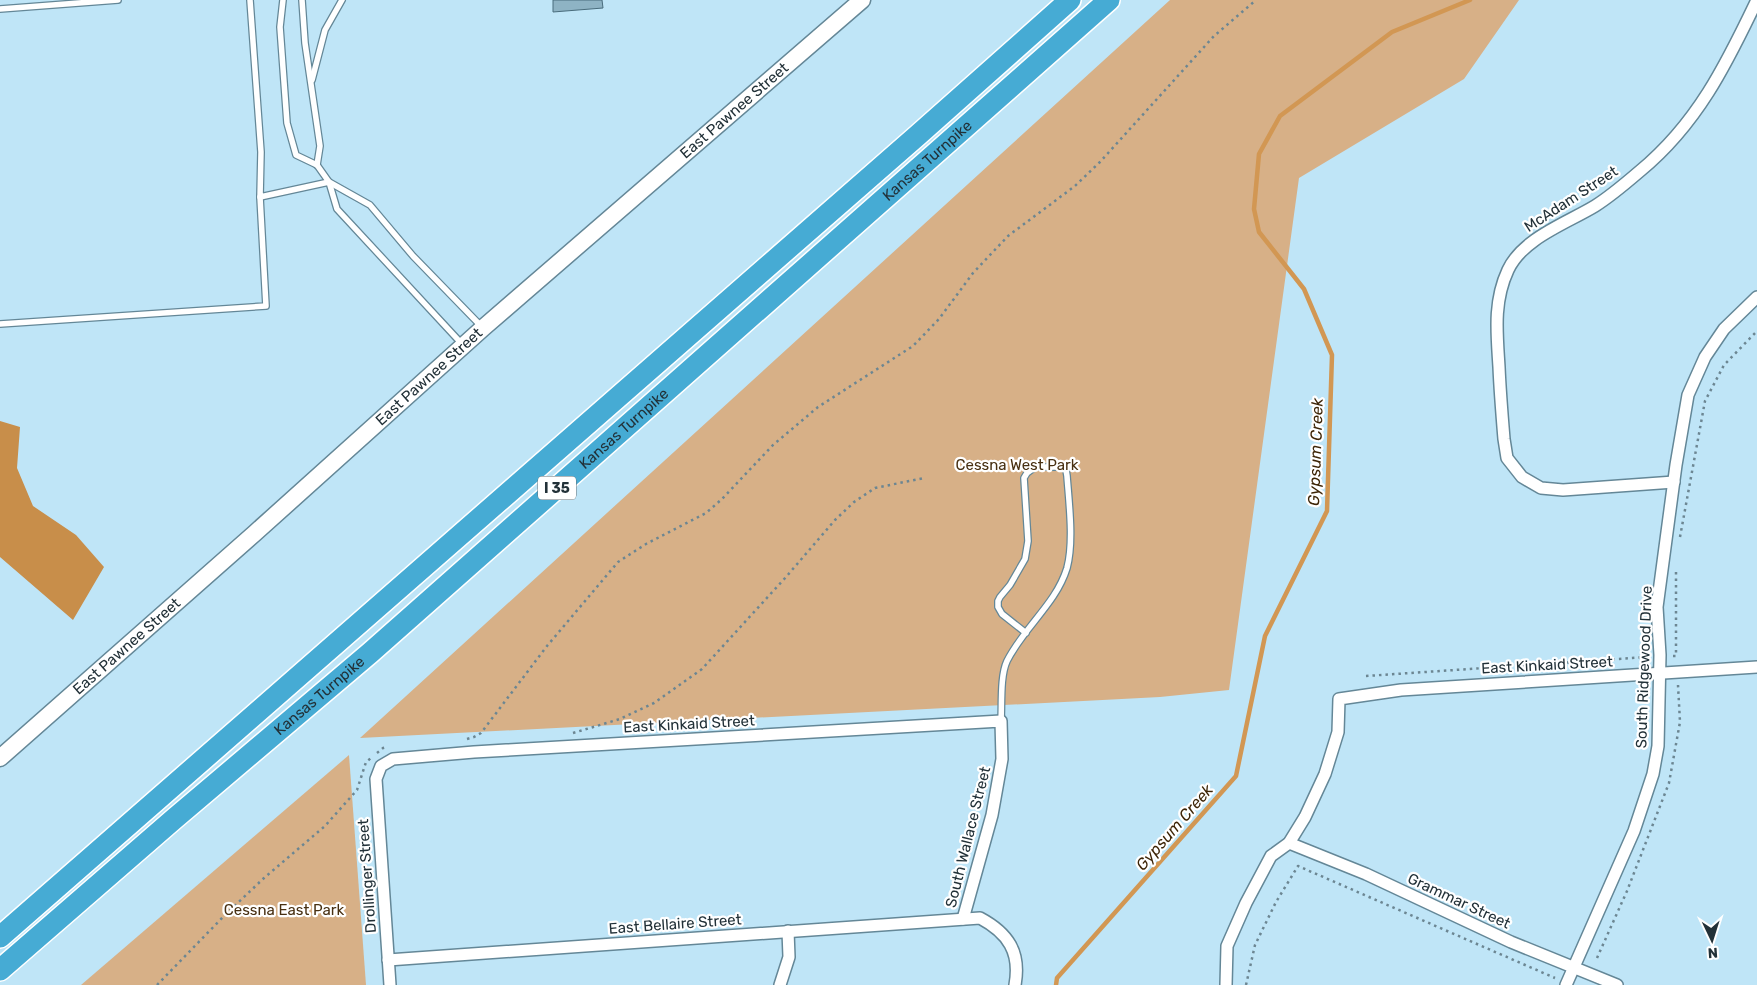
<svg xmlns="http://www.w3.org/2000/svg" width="1757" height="985" font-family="Rubik,sans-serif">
	<rect width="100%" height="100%" fill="#bfe5f7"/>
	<g fill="#d7b087">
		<path d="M1170 0H1519L1464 79 1299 178 1229 690 1160 697 360 738Z"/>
		<path d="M349 755 366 985H81Z"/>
	</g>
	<path fill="#c88e4a" d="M0 421 20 427 17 468 33 506 76 535 104 567 73 620 0 557Z"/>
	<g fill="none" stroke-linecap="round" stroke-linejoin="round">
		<path stroke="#d29753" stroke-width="4.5" d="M1056 985 1057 978 1236 776 1265 636 1327 511 1332 355 1304 289 1259 232 1254 209 1259 154 1280 116 1392 32 1470 0"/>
	</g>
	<path fill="#8eb3c4" stroke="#496c7c" d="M553 0H602L603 8 553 12Z"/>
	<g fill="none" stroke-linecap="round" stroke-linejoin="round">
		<g stroke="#648797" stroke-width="8">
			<g id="lane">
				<path d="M250 0 261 152 260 197 329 182 370 205 413 256 482 327"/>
				<path d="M283 0 280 27 287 123 296 155 317 165 329 182 337 209 462 344"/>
				<path d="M302 0 305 43 320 146 317 165"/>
				<path d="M0 9 118 0"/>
				<path d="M312 80 325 30 342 0"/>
				<path d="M0 324 266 306 260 197"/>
				<path d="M1001 721C1002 704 1000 676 1007 661 1024 627 1056 604 1067 568 1074 542 1069 503 1067 476L1066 470 1061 467H1035L1027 473 1024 478 1028 541 1025 559 1010 585 1000 597 998 601V607L1002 614 1026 633"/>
			</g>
		</g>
		<g stroke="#648797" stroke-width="14">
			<g id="street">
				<path d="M1674 482 1563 490 1541 488 1522 477 1507 458 1504 439C1502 415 1500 391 1499 367 1497 334 1493 302 1508 270 1523 238 1567 223 1595 206 1611 196 1626 183 1640 171 1697 124 1726 65 1757 0"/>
				<path d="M1289 843 1366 874 1511 942 1617 985"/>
				<path d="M388 960 980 918C1008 933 1021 952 1015 985"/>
				<path d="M390 985 376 779 381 766 393 759 474 752 1001 721 1002 759 992 815 963 919"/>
				<path d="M780 985 789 957 788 931"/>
				<path d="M1226 985 1227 946 1246 903 1271 856 1289 843 1305 817 1325 774 1338 732 1339 699 1401 690 1757 667"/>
				<path d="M1566 985 1634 831 1653 774 1658 746 1660 655 1657 607 1676 465 1688 395 1705 357 1724 329 1757 297"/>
			</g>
		</g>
		<g stroke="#648797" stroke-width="19">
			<g id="secondary">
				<path id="s1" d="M0 758 255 533 483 328 862 0"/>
			</g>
		</g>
		<g stroke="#fff" stroke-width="24">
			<g id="highway">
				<path d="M0 937 918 135 1070 0"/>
				<path id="s2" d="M0 970 174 819 370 653 1109 0"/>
			</g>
		</g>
		<g stroke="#6c8692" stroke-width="2.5" stroke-dasharray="2.5 4" stroke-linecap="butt">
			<path d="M1680 537 1705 401 1724 365 1757 331"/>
			<path d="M1673 656H1676V569"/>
			<path d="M1366 676 1647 657"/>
			<path d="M573 733 620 719 654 703 702 669 786 577 835 520 854 502 875 488 924 478"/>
			<path d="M467 739 474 737 481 733 547 646 618 562 646 544 706 513 722 499 773 445 818 407 913 346 939 319 973 273 1008 236 1075 186 1100 162 1214 36 1256 0"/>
			<path d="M377 753 383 748 387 747"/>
			<path d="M1597 958 1627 891 1669 783 1680 722 1678 685"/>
			<path d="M157 985 224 916 264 878 325 826 357 790 366 762 371 758"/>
			<path d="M1246 985 1255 945 1276 902 1298 866 1555 978"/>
		</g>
		<use href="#lane" stroke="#fff" stroke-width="5.5"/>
		<use href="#street" stroke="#fff" stroke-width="11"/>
		<use href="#secondary" stroke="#fff" stroke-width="16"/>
		<use href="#highway" stroke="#46abd4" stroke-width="21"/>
	</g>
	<g text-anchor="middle" stroke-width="4.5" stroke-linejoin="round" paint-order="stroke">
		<rect fill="#fff" stroke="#646f74" stroke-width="1" x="538" y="476.5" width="38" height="23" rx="4"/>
		<g font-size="14" font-weight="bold" fill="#223138">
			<text x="557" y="493">I 35</text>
		</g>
		<g font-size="15" fill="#223138" stroke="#fff">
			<text dy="5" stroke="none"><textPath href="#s1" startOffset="979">East Pawnee Street</textPath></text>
			<text dy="5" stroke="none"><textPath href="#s2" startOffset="1231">Kansas Turnpike</textPath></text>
			<text transform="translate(1571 199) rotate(-33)" y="5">McAdam Street</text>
			<text dy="5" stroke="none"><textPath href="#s1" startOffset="574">East Pawnee Street</textPath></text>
			<text dy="5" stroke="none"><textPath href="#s2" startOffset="826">Kansas Turnpike</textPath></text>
			<text dy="5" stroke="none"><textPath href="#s1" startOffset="169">East Pawnee Street</textPath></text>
			<text transform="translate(1547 665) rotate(-3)" y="5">East Kinkaid Street</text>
			<text transform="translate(1644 667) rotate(-88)" y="5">South Ridgewood Drive</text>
			<text dy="5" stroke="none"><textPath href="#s2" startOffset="421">Kansas Turnpike</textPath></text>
			<text transform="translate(689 724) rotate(-3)" y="5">East Kinkaid Street</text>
			<text transform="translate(968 837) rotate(-76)" y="5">South Wallace Street</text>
			<text transform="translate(367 876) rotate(-94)" y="5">Drollinger Street</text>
			<text transform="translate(1459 901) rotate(25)" y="5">Grammar Street</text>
			<text transform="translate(675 924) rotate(-4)" y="5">East Bellaire Street</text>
		</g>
		<g font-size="15" fill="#483012" stroke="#fff">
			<text x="1017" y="470">Cessna West Park</text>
			<text x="284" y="915">Cessna East Park</text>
		</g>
		<g font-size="16" font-style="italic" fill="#3d2507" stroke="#fff">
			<text transform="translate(1315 452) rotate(-88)" y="6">Gypsum Creek</text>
			<text transform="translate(1174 827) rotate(-49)" y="6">Gypsum Creek</text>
		</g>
	</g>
	<g transform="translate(1712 940) rotate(176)" stroke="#ffffff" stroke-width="4" paint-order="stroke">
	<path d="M0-4L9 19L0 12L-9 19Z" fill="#223138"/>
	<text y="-8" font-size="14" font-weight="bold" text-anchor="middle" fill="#223138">N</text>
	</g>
</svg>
